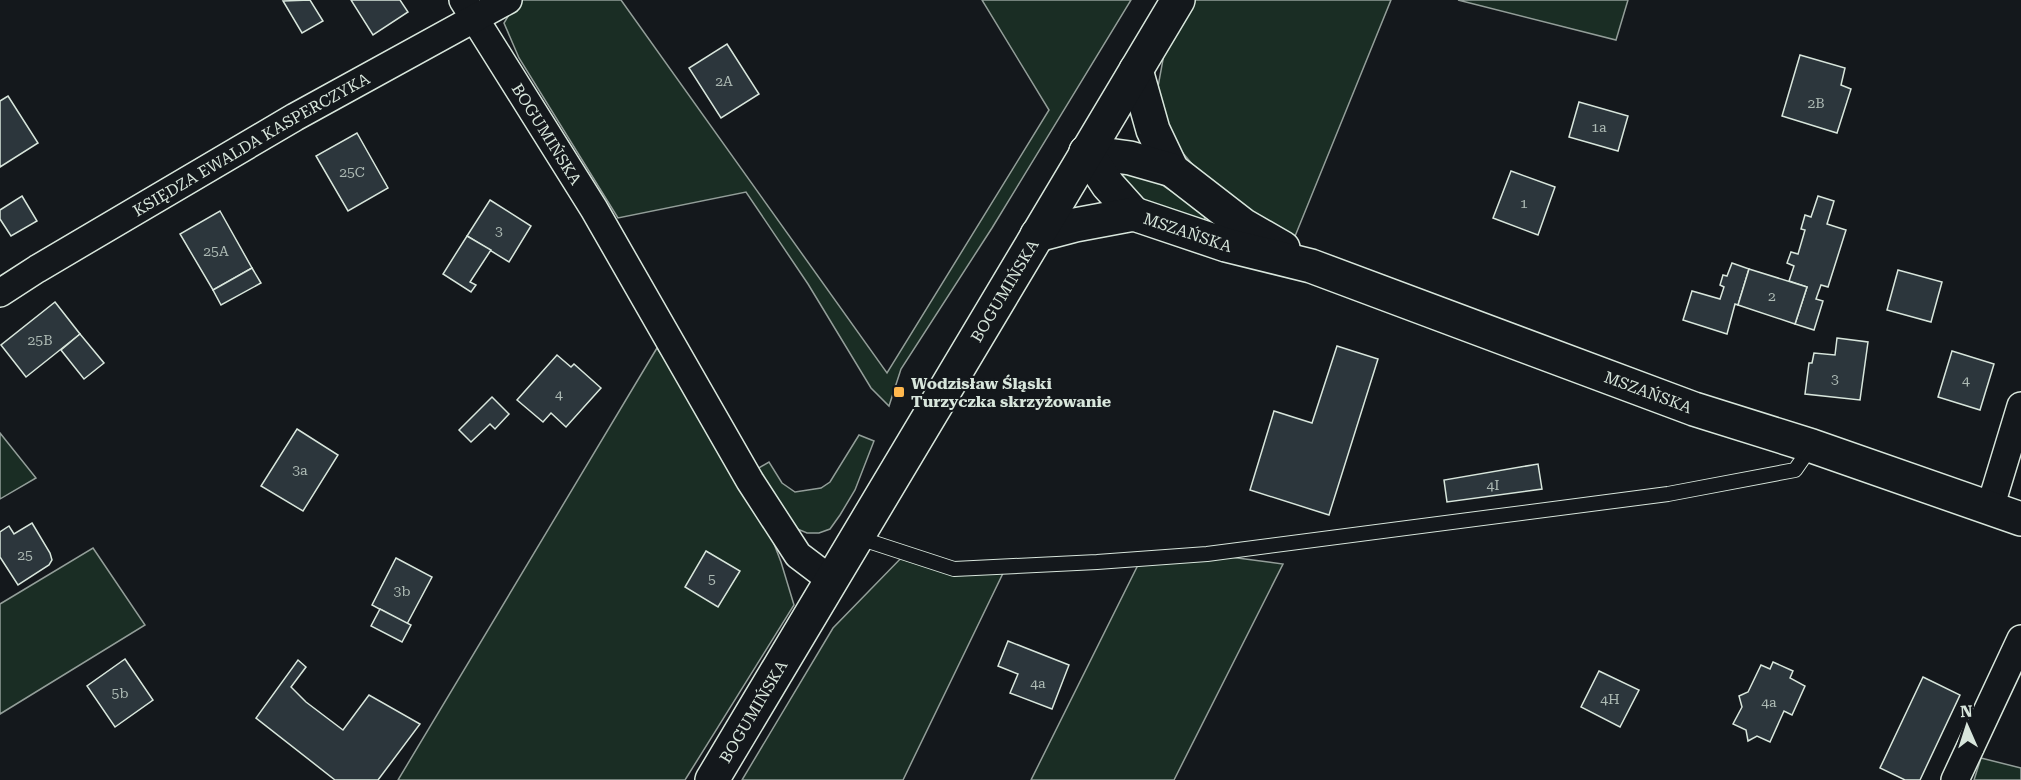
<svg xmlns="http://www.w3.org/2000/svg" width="2021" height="780" font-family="'Roboto Serif',serif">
	<rect width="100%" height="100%" fill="#14181c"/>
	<g fill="#1a2d24" stroke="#939e99" stroke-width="1.5">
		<path d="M518 0H621L887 373 1049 110 982 0H1131L992 228 901 369 889 406 871 388 808 284 746 192 618 218 519 58 504 23Z"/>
		<path d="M1195 0H1391L1289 251 1243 225 1172 140 1157 92 1164 54Z"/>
		<path d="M1458 0H1628L1616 40Z"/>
		<path d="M1110 167 1150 177 1204 213 1205 221 1153 211Z"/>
		<path d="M657 348 750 481 781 562 794 605 685 780H398Z"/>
		<path d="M0 433 36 478 0 499Z"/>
		<path d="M859 435 874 441 855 490 840 515 830 529 819 533H807L795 528 757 469 769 462 782 483 795 492 821 488 830 482Z"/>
		<path d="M93 548 145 625 0 714V604Z"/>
		<path d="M905 554 954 569 1006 567 903 780H742L833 628Z"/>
		<path d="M1207 554 1283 564 1174 780H1031L1141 559Z"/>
		<path d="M1981 758 2021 768V780H1974Z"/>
	</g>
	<g fill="#2c363c" stroke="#d8e6dc" stroke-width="1.5">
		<path d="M310 0 323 21 302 33 283 1Z"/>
		<path d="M351 0H400L408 12 373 35Z"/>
		<path d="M727 44 759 94 721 118 689 68Z"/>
		<path d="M1800 55 1845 68 1841 85 1851 89 1837 133 1782 116Z"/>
		<path d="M8 96 38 143 0 167V101Z"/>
		<path d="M1579 102 1628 116 1618 151 1569 137Z"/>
		<path d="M357 133 388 188 348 211 316 156Z"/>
		<path d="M1511 171 1555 187 1538 235 1493 218Z"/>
		<path d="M22 196 37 221 11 236 0 219V210Z"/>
		<path d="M1818 196 1834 201 1827 224 1846 230 1828 287 1821 285 1816 299 1823 301 1814 330 1795 324 1807 287 1789 281 1794 266 1787 263 1791 252 1798 254 1805 230 1801 229 1805 215 1811 217Z"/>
		<path d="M490 200 531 226 509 262 467 236Z"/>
		<path d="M220 211 252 268 213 290 180 234Z"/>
		<path d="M467 236 491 250 470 282 476 285 471 292 443 274Z"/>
		<path d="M1732 263 1749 269 1738 305 1735 304 1727 334 1683 320 1692 291 1720 299 1724 287 1720 285 1723 275 1727 276Z"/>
		<path d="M252 268 261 283 221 305 213 290Z"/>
		<path d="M1749 269 1807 287 1795 324 1738 305Z"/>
		<path d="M1898 270 1942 282 1931 322 1887 310Z"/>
		<path d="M55 302 80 334 26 377 1 345Z"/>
		<path d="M80 334 104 363 84 379 61 350Z"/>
		<path d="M1837 338 1868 342 1860 400 1805 394 1809 363H1812L1814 353 1835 355Z"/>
		<path d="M1337 346 1378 359 1329 515 1250 490 1274 411 1312 423Z"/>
		<path d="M1952 351 1994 364 1980 410 1938 397Z"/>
		<path d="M557 355 571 367 574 364 601 388 566 427 551 413 543 422 517 400Z"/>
		<path d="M492 397 509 414 495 429 490 424 471 442 459 430Z"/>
		<path d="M297 429 338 455 303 511 261 486Z"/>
		<path d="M1538 464 1542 489 1447 502 1444 480Z"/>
		<path d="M32 523 50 553 52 560 49 565 18 585 0 557V532L9 526 14 534Z"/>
		<path d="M706 551 740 571 718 607 685 587Z"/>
		<path d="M396 558 432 577 407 624 372 605Z"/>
		<path d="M380 609 411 625 402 642 371 626Z"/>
		<path d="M1008 641 1069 665 1052 709 1010 693 1018 674 998 666Z"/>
		<path d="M125 659 153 700 115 727 87 686Z"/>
		<path d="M298 660 306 667 291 687 306 702 343 730 369 695 420 724 378 780H335L256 718Z"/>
		<path d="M1773 662 1793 671 1790 678 1805 686 1792 715 1784 711 1770 742 1757 736 1748 741 1746 730 1733 724 1742 707 1739 696 1748 692 1761 665 1770 669Z"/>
		<path d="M1599 671 1639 690 1620 727 1581 707Z"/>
		<path d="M1923 677 1960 695 1920 780H1905L1880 768Z"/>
	</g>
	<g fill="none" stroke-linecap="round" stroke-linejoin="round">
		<g stroke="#d8e6dc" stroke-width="16">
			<path id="service" d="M856 537 954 569 1097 562 1207 554 1668 494 1795 470 1811 447"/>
		</g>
		<g stroke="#d8e6dc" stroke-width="30">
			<g id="minor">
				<path id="s1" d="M463 0 594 209 750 481 798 555 831 580"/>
				<path id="s2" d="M0 293 37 269 295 117 508 0"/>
				<path d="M1990 508 2021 406"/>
				<path d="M1955 780 2021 639"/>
			</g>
		</g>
		<g stroke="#d8e6dc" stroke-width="36">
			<g id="tertiary">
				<path d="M1136 70 1153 130 1172 170"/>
				<path d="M1086 152 1130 158 1172 170 1243 225 1283 248"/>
				<path d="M1086 152 1108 185 1134 214"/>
				<path id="s3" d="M1037 235 1075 225 1134 214 1226 245 1311 266 1694 409 1812 446 2021 519"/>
			</g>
		</g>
		<g stroke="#d8e6dc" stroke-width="36">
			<g id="primary">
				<path id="s4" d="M712 780 1178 0"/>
			</g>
		</g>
		<use href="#service" stroke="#14181c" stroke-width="14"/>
		<use href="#minor" stroke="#14181c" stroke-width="27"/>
		<use href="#tertiary" stroke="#14181c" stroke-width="33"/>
		<use href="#primary" stroke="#14181c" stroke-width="33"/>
	</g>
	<rect fill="#ffb74d" stroke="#14181c" stroke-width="2" x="893" y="386" width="12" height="12" rx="3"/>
	<g text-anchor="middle" stroke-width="4.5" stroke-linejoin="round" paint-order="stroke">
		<g font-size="14" fill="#adbab4">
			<text x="724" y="86">2A</text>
			<text x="1816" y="108">2B</text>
			<text x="1599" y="132">1a</text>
			<text x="352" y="177">25C</text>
			<text x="1524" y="208">1</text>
			<text x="499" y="236">3</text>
			<text x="216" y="256">25A</text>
			<text x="1772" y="301">2</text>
			<text x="40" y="345">25B</text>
			<text x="1835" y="384">3</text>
			<text x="1966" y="385">4</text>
			<text x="559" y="399">4</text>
			<text x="300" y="475">3a</text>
			<text x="1493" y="490">4I</text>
			<text x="25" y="560">25</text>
			<text x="712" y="584">5</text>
			<text x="402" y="596">3b</text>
			<text x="1038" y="688">4a</text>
			<text x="120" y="698">5b</text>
			<text x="1610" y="704">4H</text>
			<text x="1769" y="707">4a</text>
		</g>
		<g font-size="16" fill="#d8e6dc" stroke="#14181c">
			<text dy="6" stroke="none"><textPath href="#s1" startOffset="158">BOGUMIŃSKA</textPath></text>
			<text dy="6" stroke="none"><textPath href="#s2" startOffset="292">KSIĘDZA EWALDA KASPERCZYKA</textPath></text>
			<text dy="6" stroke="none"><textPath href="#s3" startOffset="156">MSZAŃSKA</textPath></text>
			<text dy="6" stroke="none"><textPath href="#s4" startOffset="570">BOGUMIŃSKA</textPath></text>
			<text dy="6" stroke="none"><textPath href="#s3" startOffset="644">MSZAŃSKA</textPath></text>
			<text dy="6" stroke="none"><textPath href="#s4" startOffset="80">BOGUMIŃSKA</textPath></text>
		</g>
		<g font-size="16" font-weight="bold" fill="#d8e6dc" stroke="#14181c" text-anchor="start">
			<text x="911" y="389">Wodzisław Śląski<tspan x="911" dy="18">Turzyczka skrzyżowanie</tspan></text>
		</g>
	</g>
	<g transform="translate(1967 726) rotate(357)" stroke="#14181c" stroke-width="4.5" paint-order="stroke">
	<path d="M0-4.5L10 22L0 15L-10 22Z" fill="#d8e6dc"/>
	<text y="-9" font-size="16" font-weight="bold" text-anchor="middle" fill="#d8e6dc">N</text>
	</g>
</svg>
